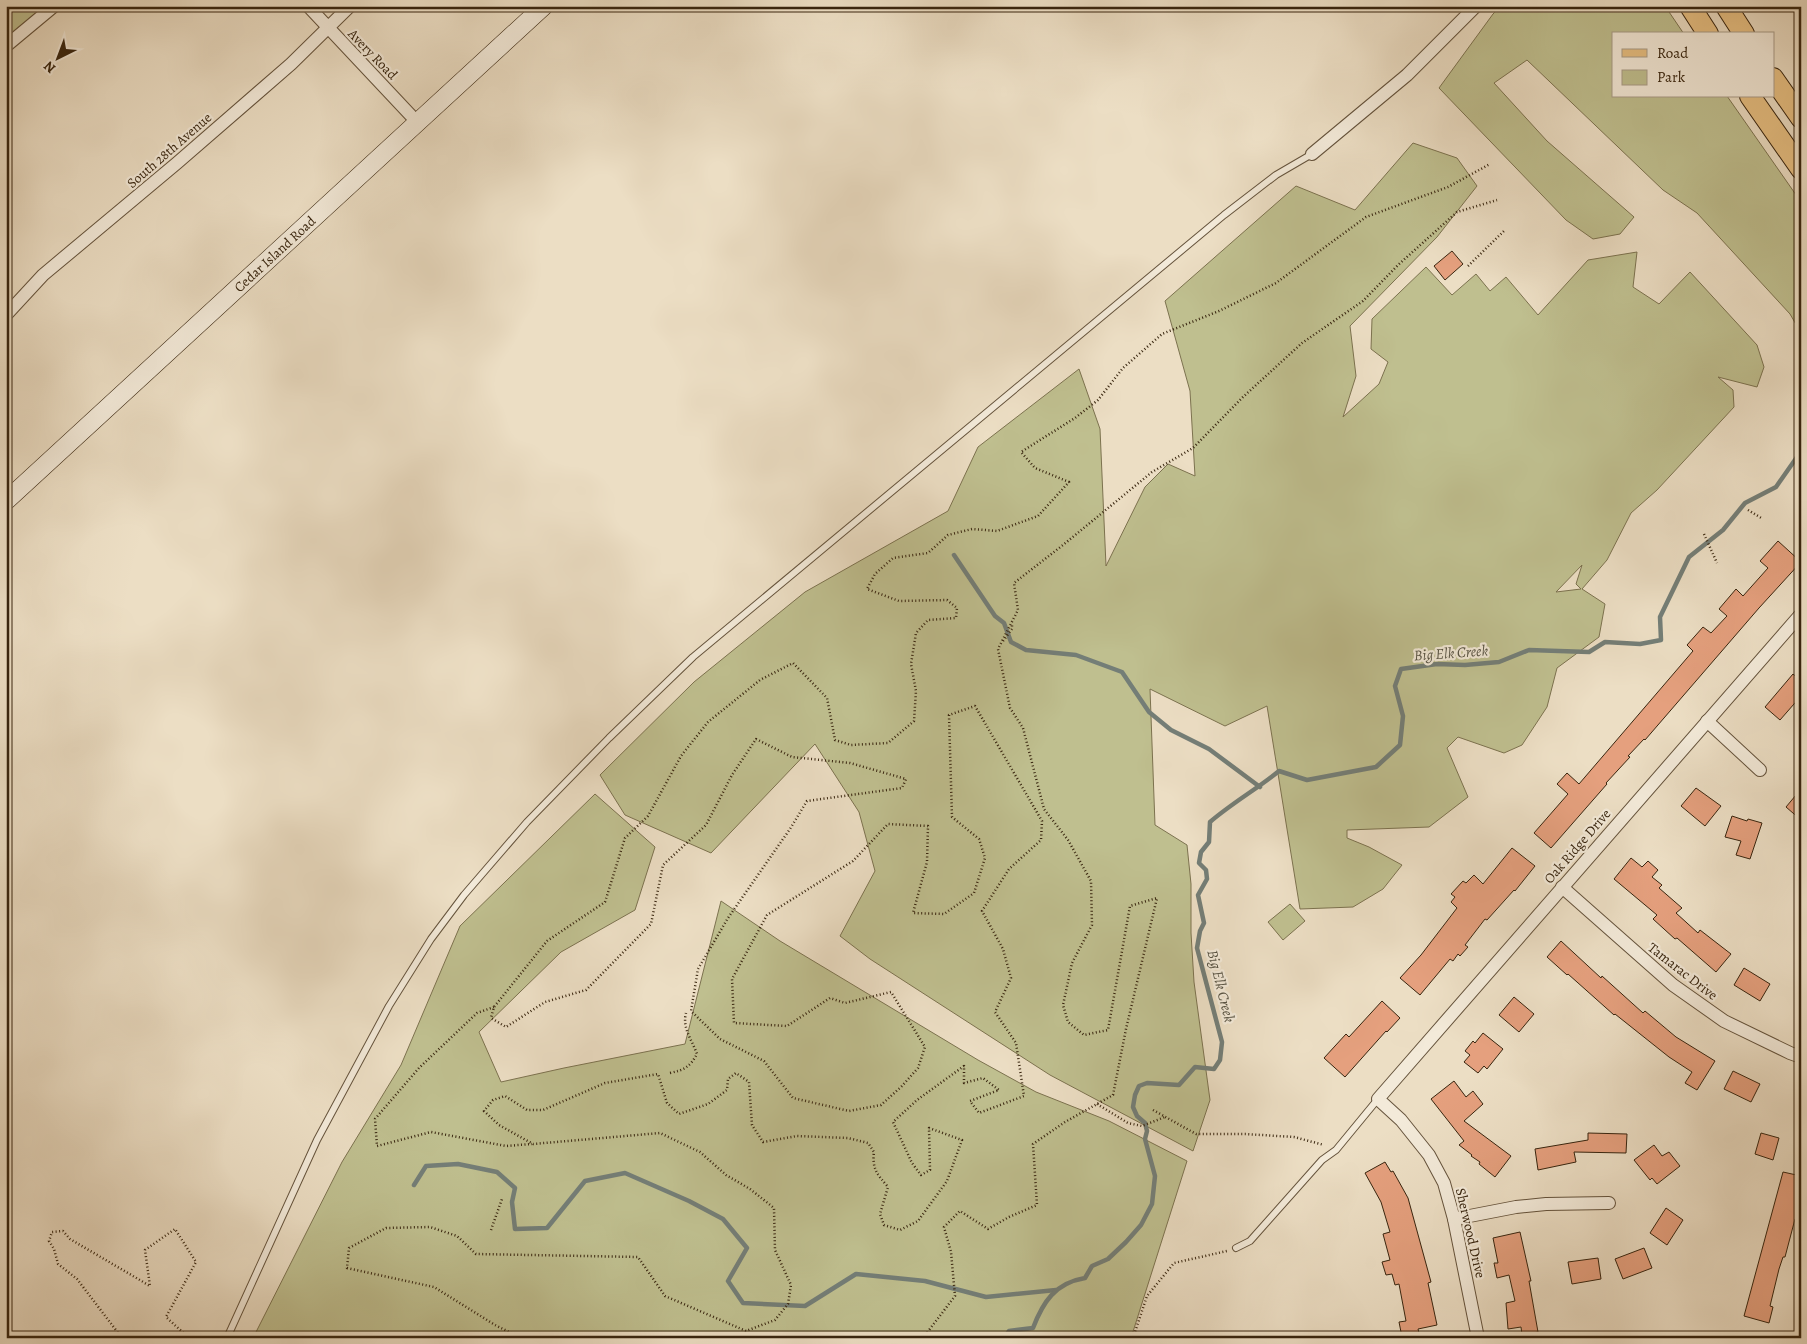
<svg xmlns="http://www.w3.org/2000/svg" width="1807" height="1344" font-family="Alegreya,serif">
	<rect width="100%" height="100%" fill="#ecdec4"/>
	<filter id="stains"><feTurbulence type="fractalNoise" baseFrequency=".004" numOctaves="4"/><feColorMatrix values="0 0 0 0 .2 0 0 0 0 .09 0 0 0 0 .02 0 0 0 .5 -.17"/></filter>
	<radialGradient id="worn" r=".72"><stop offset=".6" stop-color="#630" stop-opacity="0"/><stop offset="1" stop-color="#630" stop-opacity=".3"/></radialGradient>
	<g fill="#bfbf8f" stroke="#7c724f" fill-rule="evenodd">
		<path d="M6 6H46L6 38Z"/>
		<path d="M1501 6H1665L1684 34H1613V96H1727L1801 202V333L1790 314 1697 213 1663 190 1527 60 1494 83 1547 141 1634 217 1620 234 1593 239 1566 220 1439 88 1493 14Z"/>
		<path d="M1413 143 1457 158 1477 186 1437 237 1350 326 1356 376 1343 417 1379 384 1388 362 1371 349 1372 319 1426 267 1452 295 1476 274 1490 291 1506 277 1538 315 1588 260 1637 252 1633 287 1659 304 1690 272 1757 345 1764 367 1757 387 1718 377 1733 390 1734 407 1657 490 1631 513 1607 560 1582 589 1605 604 1599 637 1557 668 1547 707 1522 745 1504 753 1458 737 1447 748 1468 797 1429 827 1347 830V838L1369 847 1402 865 1383 889 1353 907 1300 909 1267 706 1225 726 1150 689 1155 825 1187 845 1191 884V933L1194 982 1210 1100 1193 1151 1050 1075 870 959 840 936 875 871 859 812 815 744 711 853 625 815 600 775 694 682 805 592 948 511 978 447 1079 369 1100 429 1106 566 1145 487 1168 464 1195 476 1190 391 1165 301 1296 186 1355 210ZM1582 565 1576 584 1581 589 1556 592Z"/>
		<path d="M595 794 655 847 635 910 561 952 479 1032 501 1082 564 1068 685 1044 721 901 780 941 978 1060 1036 1092 1109 1121 1187 1161 1131 1338H253L342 1162 401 1065 460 926Z"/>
		<path d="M1290 904 1305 921 1283 940 1268 922Z"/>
	</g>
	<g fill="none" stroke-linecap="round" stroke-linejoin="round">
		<g stroke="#747e77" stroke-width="4.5">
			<path d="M954 555 995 616 1004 623 1011 642 1026 650 1076 655 1122 672 1149 712 1171 730 1209 749 1260 787"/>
			<path d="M414 1185 426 1166 458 1164 497 1172 515 1188 512 1202 515 1229 547 1228 585 1181 625 1173 689 1201 723 1219 747 1248 728 1281 743 1303 805 1306 856 1274 925 1281 986 1297 1056 1290"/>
			<path d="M1004 1338 1009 1331 1033 1328C1043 1302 1055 1283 1085 1278L1092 1266 1108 1259 1126 1242 1141 1225 1152 1204 1155 1176 1145 1139 1147 1131 1145 1123 1137 1116 1133 1107 1135 1095 1139 1086 1147 1083 1179 1085 1195 1067 1214 1069 1220 1060 1222 1042 1197 948 1200 931 1204 923 1198 895 1207 879 1206 870 1199 863 1201 852 1209 842 1210 822C1232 803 1257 789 1279 771L1307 780 1376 767 1400 745 1403 716 1395 686 1401 669 1437 664 1465 665 1499 662 1529 650 1589 652 1605 642 1640 644 1661 640 1660 617 1689 557 1723 530 1745 503 1776 487 1797 457 1801 456"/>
		</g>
	</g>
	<g fill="#e5a07e" stroke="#38250f">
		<path d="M1452 251 1463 264 1445 280 1434 266Z"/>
		<path d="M1778 541 1801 562 1759 608 1645 740 1644 739 1628 756 1630 757 1606 783 1607 784 1551 848 1534 833 1568 794 1557 784 1567 773 1579 784 1693 651 1687 645 1703 627 1711 633 1727 616 1719 609 1736 589 1743 596 1768 568 1760 561Z"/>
		<path d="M1793 674 1801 681V696L1780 720 1765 707Z"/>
		<path d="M1696 788 1721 806 1705 826 1681 806Z"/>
		<path d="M1801 789V820L1786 807Z"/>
		<path d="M1732 816 1747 821 1748 819 1762 823 1750 859 1736 855 1741 841 1725 837Z"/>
		<path d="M1512 848 1535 866 1515 891 1514 890 1487 920 1485 919 1465 945 1468 947 1460 956 1458 954 1453 961 1450 959 1420 995 1400 978 1421 955 1457 908 1451 902 1455 897 1451 894 1463 881 1466 883 1474 875 1483 884Z"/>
		<path d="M1631 858 1642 867 1648 861 1658 870 1652 877 1662 885 1659 888 1682 908 1676 913 1698 933 1700 930 1731 954 1716 972 1677 938 1675 939 1653 919 1657 915 1614 879Z"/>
		<path d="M1561 941 1601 978 1602 976 1643 1013 1645 1011 1676 1037 1715 1061 1697 1090 1685 1083 1692 1072 1669 1057 1615 1014 1614 1015 1568 974 1567 975 1547 957Z"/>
		<path d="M1744 968 1770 984 1760 1001 1734 985Z"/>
		<path d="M1514 997 1534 1014 1519 1032 1499 1015Z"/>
		<path d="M1382 1001 1400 1018 1387 1032 1386 1031 1345 1077 1324 1058 1346 1034 1349 1037Z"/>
		<path d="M1483 1033 1503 1049 1487 1069 1484 1066 1478 1073 1464 1062 1470 1055 1465 1051 1473 1041 1475 1043Z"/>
		<path d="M1733 1071 1760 1084 1751 1102 1724 1089Z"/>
		<path d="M1454 1081 1466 1097 1473 1091 1483 1104 1464 1121 1511 1156 1495 1177 1479 1164 1480 1162 1471 1156 1472 1155 1459 1145 1464 1141 1431 1099Z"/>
		<path d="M1588 1133 1627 1134 1626 1153 1574 1152 1576 1162 1538 1170 1535 1149 1588 1140Z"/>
		<path d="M1761 1133 1779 1138 1773 1160 1755 1154Z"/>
		<path d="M1654 1145 1662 1156 1669 1152 1680 1166 1657 1184 1652 1178 1650 1180 1634 1160Z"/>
		<path d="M1385 1162 1391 1172 1393 1171 1408 1198 1431 1282 1428 1283 1437 1325 1418 1329 1419 1333 1402 1337 1399 1322 1406 1321 1399 1284 1395 1285 1392 1274 1386 1275 1382 1262 1390 1260 1383 1234 1390 1232 1381 1202 1365 1173Z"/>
		<path d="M1783 1172 1801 1176V1221L1795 1219 1785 1257H1783L1779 1269 1770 1306 1773 1307 1769 1323 1744 1316Z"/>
		<path d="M1666 1208 1683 1220 1667 1245 1650 1233Z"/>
		<path d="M1520 1232 1531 1281H1529L1538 1332 1522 1335 1521 1327 1508 1329 1506 1303 1515 1301 1509 1275 1497 1278 1494 1263H1498L1493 1238Z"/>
		<path d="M1644 1248 1652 1268 1623 1279 1615 1259Z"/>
		<path d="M1598 1258 1601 1279 1572 1284 1568 1262Z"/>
	</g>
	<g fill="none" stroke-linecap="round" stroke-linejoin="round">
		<g stroke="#65533c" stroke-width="8">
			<g id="lane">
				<path d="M1236 1248 1250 1241 1322 1160 1336 1150 1378 1099"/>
				<path d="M227 1338 317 1140 389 1006 431 939 464 895 527 822 609 738 693 657 1224 215 1276 175 1312 154"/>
			</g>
		</g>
		<g stroke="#65533c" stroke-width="14">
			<g id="street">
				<path d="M308 6 417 122"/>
				<path d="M6 46 54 6"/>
				<path d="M1312 154 1407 75 1476 6"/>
				<path d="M6 315 43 275 177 163 291 64 350 6"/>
				<path d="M1707 721 1760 770"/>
				<path d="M1562 887 1673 985 1724 1021 1790 1053 1801 1057"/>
				<path d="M1454 1219 1516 1207 1546 1204 1609 1203"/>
				<path d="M1478 1338 1454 1219 1444 1183 1429 1155 1401 1120 1378 1099 1801 614"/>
			</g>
		</g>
		<g stroke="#38250f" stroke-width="19">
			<g id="secondary">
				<path id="s1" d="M6 501 544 6"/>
			</g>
		</g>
		<g stroke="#38250f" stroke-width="22">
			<g id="primary">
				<path d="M1690 6 1708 34"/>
				<path d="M1726 6 1744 34"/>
				<path d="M1773 78 1801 118"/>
				<path d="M1750 96 1801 169"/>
			</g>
		</g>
		<g stroke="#38250f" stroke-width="2.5" stroke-dasharray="1 2.5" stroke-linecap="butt">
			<path d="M6 15 14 6"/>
			<path d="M1468 266 1505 230"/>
			<path d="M1748 510 1763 519"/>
			<path d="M1704 534 1717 563"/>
			<path d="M1003 641 1012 629V624"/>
			<path d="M494 1007 477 1013 419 1068 375 1119 377 1146 431 1132 506 1146 532 1144"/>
			<path d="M670 1073C684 1070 690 1067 697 1054 692 1040 682 1028 686 1013"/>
			<path d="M1097 1104 1128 1123 1142 1126 1165 1117"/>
			<path d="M1153 1110 1196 1134H1245L1294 1137 1324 1145"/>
			<path d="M491 1230 502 1199"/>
			<path d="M122 1338 77 1279 58 1264 54 1249 49 1241 52 1232 63 1231 70 1239 150 1286 145 1250 175 1229 196 1262 166 1317 189 1338"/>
			<path d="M521 1338 495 1325 434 1287 347 1268 349 1248 386 1228 430 1227 457 1236 476 1254 638 1257 665 1296 746 1331 775 1320 788 1304 791 1285 775 1250 774 1208 750 1189 726 1175 700 1152 660 1133 533 1144 499 1125 484 1111 493 1100 505 1096 527 1110H543L605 1083 658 1074 667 1103 679 1114 708 1104 727 1090 728 1079 736 1073 749 1082 752 1125 763 1142 797 1136 848 1138 868 1143 874 1152C872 1169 877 1174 888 1187L880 1214 884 1225 900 1230 918 1221 947 1181 962 1140 929 1128 930 1170 921 1175 912 1163 893 1122 917 1100 964 1066V1083L983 1078 999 1090 970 1101 979 1113 1024 1096 1016 1043 995 1012 1011 978 1003 949 982 911 1009 869 1041 840 1042 821 975 706 949 715 952 817 979 839 985 858 974 893 944 914 913 913 927 862 928 826 888 824 853 861 767 915 732 979 734 1023 787 1026 830 998 845 1003 891 992 925 1047 918 1068 902 1086 881 1105 849 1111 793 1098 764 1061 720 1039 691 1011 698 969 728 918 790 829 807 801 902 788 906 779 850 763 792 757 756 739 732 775 706 825 663 865 651 924 586 990 545 1002 506 1027 491 1018 494 1007 547 941 605 902 625 838 648 816 681 756 708 722 760 680 793 663 827 698 835 740 851 745 888 743 914 721 916 691 911 664 916 633 928 620 956 618 957 608 947 600 899 601 867 589 875 574 893 558 928 553 948 535 972 529 997 531 1038 516 1069 482 1035 468 1021 452 1075 418 1098 400 1123 368 1162 334 1219 311 1276 283 1366 217 1448 187 1490 164"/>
			<path d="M851 1338 856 1335 858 1338"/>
			<path d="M923 1338 955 1296 951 1252 944 1227 960 1211 988 1229 1009 1217 1037 1205 1033 1144 1065 1122 1113 1095 1126 1029 1157 898 1130 906 1108 1030 1084 1035 1068 1022 1063 1005 1072 963 1092 925 1091 881 1068 840 1044 809 1023 728 1010 708 998 649 1018 610 1014 583 1063 545 1152 472 1193 448 1243 397 1302 343 1363 301 1398 265 1457 212 1497 200"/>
			<path d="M1133 1338 1147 1296 1174 1263 1227 1251"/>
		</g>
		<use href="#lane" stroke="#f3ead9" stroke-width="6"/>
		<use href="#street" stroke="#f3ead9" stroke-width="12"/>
		<use href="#secondary" stroke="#f3ead9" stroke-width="18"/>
		<use href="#primary" stroke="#e6bf82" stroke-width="20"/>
	</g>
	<g text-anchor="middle" stroke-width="4.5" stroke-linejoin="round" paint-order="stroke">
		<g font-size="14" fill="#38250f" stroke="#f3ead9">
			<text transform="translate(373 54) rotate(46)" y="5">Avery Road</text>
			<text transform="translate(169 150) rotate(-41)" y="5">South 28th Avenue</text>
			<text dy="5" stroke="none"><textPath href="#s1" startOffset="365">Cedar Island Road</textPath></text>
			<text transform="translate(1577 846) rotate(-49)" y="5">Oak Ridge Drive</text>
			<text transform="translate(1683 971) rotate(38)" y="5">Tamarac Drive</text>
			<text transform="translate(1471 1233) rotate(77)" y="5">Sherwood Drive</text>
		</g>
		<g font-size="15" font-style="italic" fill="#565243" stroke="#f3ead9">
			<text transform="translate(1451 653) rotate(-4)" y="5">Big Elk Creek</text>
			<text transform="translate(1221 986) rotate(76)" y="5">Big Elk Creek</text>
		</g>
	</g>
	<rect width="1807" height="1344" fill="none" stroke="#ecdec4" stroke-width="25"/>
	<rect x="8" y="8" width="1792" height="1329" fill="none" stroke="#38250f" stroke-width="2.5"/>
	<rect x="12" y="12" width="1782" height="1319" fill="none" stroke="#38250f"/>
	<rect x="1612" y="32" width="162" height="65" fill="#f3ead9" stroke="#a89b88"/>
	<rect x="1622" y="49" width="25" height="8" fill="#e6bf82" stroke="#a89b88"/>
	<text x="1657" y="58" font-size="15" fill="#38250f">Road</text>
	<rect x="1622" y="70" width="25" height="15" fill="#bfbf8f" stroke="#a89b88"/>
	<text x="1657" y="82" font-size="15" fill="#38250f">Park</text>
	<g transform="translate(58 58) rotate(222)" stroke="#f3ead9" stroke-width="4" paint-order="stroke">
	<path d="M0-4L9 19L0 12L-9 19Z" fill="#38250f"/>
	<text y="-8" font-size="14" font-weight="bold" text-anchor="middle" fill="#38250f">N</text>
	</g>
	<rect width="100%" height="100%" filter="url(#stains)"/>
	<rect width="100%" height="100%" fill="url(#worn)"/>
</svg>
